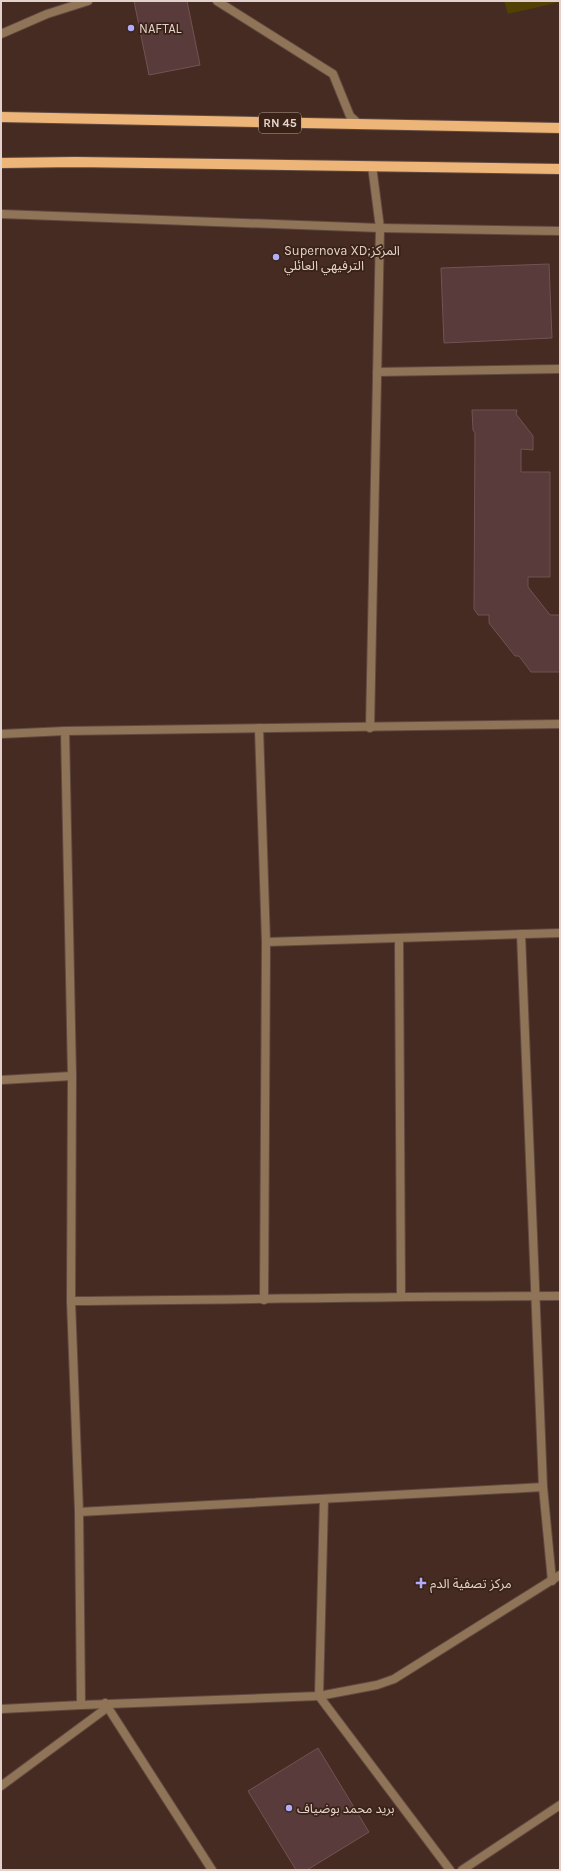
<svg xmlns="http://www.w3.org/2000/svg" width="561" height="1871" font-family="Karla,'Noto Sans Arabic',sans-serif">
	<rect width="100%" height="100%" fill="#452b21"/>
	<path fill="#524103" d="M504 1H560V2L508 14Z"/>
	<g fill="#593b3b" stroke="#735353">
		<path d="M134 1H187L200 65 149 75Z"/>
		<path d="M549 264 552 338 444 343 441 268Z"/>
		<path d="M472 410H517L516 414 533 436V450L521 449V472H550V577H528V587L550 615H560V672H531L519 656H515L489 623V615H478L474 609 475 433 473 430Z"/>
		<path d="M318 1748 369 1832 307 1870H296L248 1791Z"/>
	</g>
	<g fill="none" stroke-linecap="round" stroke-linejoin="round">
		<g stroke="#614940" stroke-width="10">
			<g id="service">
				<path d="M217 1 333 74 350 116 360 125"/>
				<path d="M1 34 47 14 88 1"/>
			</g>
		</g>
		<g stroke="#614940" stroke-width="10">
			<g id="minor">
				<path d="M1 214 380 228 560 231"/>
				<path d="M377 372 560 369"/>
				<path d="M259 728 266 942 264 1300"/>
				<path d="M370 728 380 228 372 166"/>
				<path d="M65 731 72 1076 71 1301"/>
				<path d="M521 934 543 1487"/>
				<path d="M399 938 401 1296"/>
				<path d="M266 942 560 933"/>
				<path d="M1 1080 72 1076"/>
				<path d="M560 1296C397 1296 234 1300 71 1301L79 1512 81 1705 319 1696 377 1685 394 1679 560 1575"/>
				<path d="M324 1499 319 1696 450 1870"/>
				<path d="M79 1512 543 1487 552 1581"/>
				<path d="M105 1703 212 1870"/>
				<path d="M1 1709 81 1705"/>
				<path d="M1 1786 108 1707"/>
				<path d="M462 1870 560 1805"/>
			</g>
		</g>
		<g stroke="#614940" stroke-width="10">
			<path id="tertiary" d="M1 734 65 731 560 724"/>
		</g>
		<g stroke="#614940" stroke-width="12">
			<g id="primary">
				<path d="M1 117 560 128"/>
				<path d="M1 163 75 162 560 169"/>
			</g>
		</g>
		<use href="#service" stroke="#907458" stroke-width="8"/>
		<use href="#minor" stroke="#907458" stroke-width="8"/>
		<use href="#tertiary" stroke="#907458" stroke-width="8"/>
		<use href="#primary" stroke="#eeb578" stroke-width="10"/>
	</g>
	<g fill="#b1adfa" stroke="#3a2217" stroke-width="1.5">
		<circle cx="131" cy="28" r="4"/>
		<circle cx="276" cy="257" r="4"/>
		<path d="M419 1577h4v4h4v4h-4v4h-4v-4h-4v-4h4z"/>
		<circle cx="289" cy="1808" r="4"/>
	</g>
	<g text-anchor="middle" stroke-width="3.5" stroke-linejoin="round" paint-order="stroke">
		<rect fill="#3a2217" stroke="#b09d95" stroke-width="1" x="259" y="113" width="42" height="20" rx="3"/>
		<g font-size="12" font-weight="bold" fill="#e3d2cb">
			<text x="280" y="127">RN 45</text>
		</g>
		<g font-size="13" fill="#e3d2cb" stroke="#3a2217" text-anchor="start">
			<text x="139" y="33">NAFTAL</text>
			<text x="284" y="255">Supernova XD;المركز<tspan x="284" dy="15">الترفيهي العائلي</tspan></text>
			<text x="430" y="1588">مركز تصفية الدم</text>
			<text x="297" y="1813">بريد محمد بوضياف</text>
		</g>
	</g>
	<rect width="561" height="1871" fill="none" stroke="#e3d2cb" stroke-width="4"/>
</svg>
